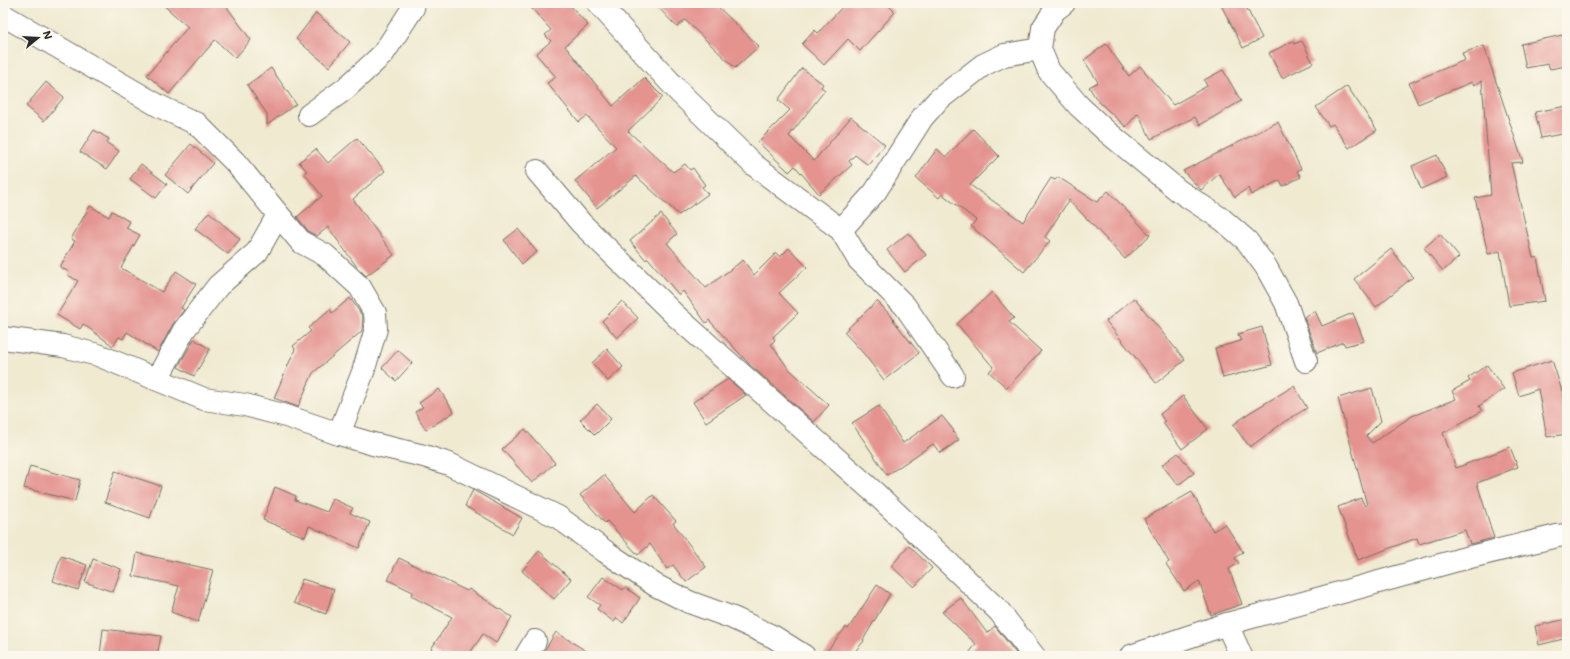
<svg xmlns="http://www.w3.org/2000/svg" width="1570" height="659" font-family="Mali,sans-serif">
	<rect width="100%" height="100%" fill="#fbf7ec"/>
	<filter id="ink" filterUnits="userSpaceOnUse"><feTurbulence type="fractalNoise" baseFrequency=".025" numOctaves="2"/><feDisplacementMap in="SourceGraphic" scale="8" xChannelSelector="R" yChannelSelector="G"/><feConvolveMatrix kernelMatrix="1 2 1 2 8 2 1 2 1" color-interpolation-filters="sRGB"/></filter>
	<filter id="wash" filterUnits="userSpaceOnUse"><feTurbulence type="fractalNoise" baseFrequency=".012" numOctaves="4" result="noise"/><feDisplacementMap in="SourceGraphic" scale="16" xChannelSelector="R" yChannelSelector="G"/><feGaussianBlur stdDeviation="0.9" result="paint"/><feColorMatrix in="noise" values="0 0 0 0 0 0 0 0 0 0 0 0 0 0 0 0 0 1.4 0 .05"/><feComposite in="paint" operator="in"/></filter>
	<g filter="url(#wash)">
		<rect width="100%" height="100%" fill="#f0ead1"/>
		<g id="blocks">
			<g fill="#e4938f">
				<path d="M161 3H224L251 40 235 58 215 40 169 94 147 75 188 27Z"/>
				<path d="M527 3H568L588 25 565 46 613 106 644 78 663 97 628 131 673 172 685 164 690 170 693 168 705 185 702 187 708 194 679 215 636 176 597 208 575 181 616 147 587 116 579 122 547 83 556 77 536 54 551 41 545 35 551 30Z"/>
				<path d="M654 3H714L759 46 735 68 685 20 677 27Z"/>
				<path d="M846 3H886L895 12 860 51 848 39 824 65 802 44 815 30 818 33Z"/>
				<path d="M1220 3H1244L1262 38 1243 48Z"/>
				<path d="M316 13 350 42 329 67 296 39Z"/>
				<path d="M1567 34V66L1550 69 1548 64 1526 68 1521 44Z"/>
				<path d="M1293 41 1294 44 1302 41 1313 63 1282 78 1269 53Z"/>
				<path d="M1106 44 1129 76 1140 66 1173 105 1207 86 1204 80 1223 70 1241 101 1200 125 1195 117 1151 139 1138 113 1126 127 1097 100 1089 87 1098 82 1084 60Z"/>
				<path d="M1484 46 1523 162 1511 163 1533 258 1537 257 1545 301 1509 306 1500 251 1488 254 1475 198 1491 195 1482 81 1473 85 1472 82 1418 104 1409 83 1465 60 1462 53Z"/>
				<path d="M271 68 296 104 267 125V114L247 85Z"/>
				<path d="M802 68 823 84 821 87 825 90 789 136 814 161 851 117 885 145 868 165 855 155 849 161 852 165 819 194 795 166 789 172 758 142 790 110 778 100Z"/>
				<path d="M46 82 64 97 44 121 26 106Z"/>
				<path d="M1347 86 1377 130 1349 148 1333 124 1329 126 1316 107Z"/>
				<path d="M1567 106V133L1541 138 1535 112Z"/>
				<path d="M1278 122 1301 169 1297 171 1301 177 1283 186 1280 180 1251 195 1248 188 1235 197 1219 174 1201 190 1183 171Z"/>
				<path d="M973 129 999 156 970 185 1023 222 1051 178 1055 180 1058 177 1097 202 1108 191 1150 235 1125 259 1069 200 1045 237 1050 241 1024 272 971 226 976 220 942 194 939 198 916 178 937 149 946 157Z"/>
				<path d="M94 130 109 139 107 143 119 151 107 169 80 152Z"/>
				<path d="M357 138 385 171 353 199 394 255 366 276 357 267 328 227 317 236 309 232 297 217 322 196 304 173 307 171 299 162 316 149 328 163Z"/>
				<path d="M191 144 213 163 188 194 165 175Z"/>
				<path d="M1437 155 1447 177 1421 189 1412 166Z"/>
				<path d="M141 164 167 184 156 198 130 179Z"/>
				<path d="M90 206 109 217 112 211 130 222 126 228 140 235 121 268 162 292 176 271 196 284 181 308 184 310 173 324 158 352 127 332 123 339 119 337 113 346 83 324 80 329 57 315 78 281 68 275 69 272 60 267 75 241 71 239Z"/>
				<path d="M209 212 240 239 228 254 195 229Z"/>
				<path d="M661 214 677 234 667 243 706 288 743 260 754 275 776 253 780 257 789 248 807 267 779 293 798 313 773 337 775 340 771 344 788 368 829 405 814 422 748 363 709 320 706 323 683 291 679 295 648 258 646 260 630 241Z"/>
				<path d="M518 229 537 252 522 264 504 240Z"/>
				<path d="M908 233 926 255 905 272 887 250Z"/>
				<path d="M1440 234 1459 257 1443 271 1424 248Z"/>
				<path d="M1391 249 1413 277 1376 307 1354 279Z"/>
				<path d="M992 292 1014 318 1009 322 1041 351 1007 388 989 372 993 367 957 324Z"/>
				<path d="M350 298 363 317 362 331 313 373 298 407 274 398 295 349 293 346 311 331 308 328 330 309 332 313Z"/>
				<path d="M1134 298 1185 360 1156 383 1106 321Z"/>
				<path d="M622 301 638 318 617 338 602 321Z"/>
				<path d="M877 301 894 319 893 320 919 353 884 380 864 354 844 332Z"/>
				<path d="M1315 311 1322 326 1353 313 1364 341 1345 346 1343 342 1317 353 1304 317Z"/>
				<path d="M1262 327 1272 365 1223 378 1215 348 1241 341 1238 334Z"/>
				<path d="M194 339 210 349 194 376 178 367Z"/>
				<path d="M607 349 623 367 608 381 592 363Z"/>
				<path d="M398 350 412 363 396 381 382 368Z"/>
				<path d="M1552 360 1567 407V434L1547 437 1538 389 1519 396 1512 373Z"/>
				<path d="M1487 365 1504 389 1479 406 1482 411 1443 433 1456 468 1510 447 1518 467 1477 483 1494 538 1470 544 1465 530 1419 544 1417 538 1358 560 1338 507 1361 498 1365 506 1367 505 1338 398 1372 388 1381 421 1366 436 1372 443 1412 416 1456 399 1452 391 1470 381 1468 378Z"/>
				<path d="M728 379 746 395 706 422 693 402Z"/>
				<path d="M1294 386 1307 408 1284 422 1250 447 1233 425 1249 413Z"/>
				<path d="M439 389 454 412 426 430 415 412 423 407 419 403Z"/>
				<path d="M1183 396 1208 429 1182 449 1163 423 1165 422 1160 414Z"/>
				<path d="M597 404 611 419 595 435 580 420Z"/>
				<path d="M879 406 903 443 942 416 954 431 953 432 959 440 940 453 933 444 887 475 852 423Z"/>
				<path d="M525 429 555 463 532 483 502 449Z"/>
				<path d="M1178 453 1194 473 1178 485 1162 465Z"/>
				<path d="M30 466 80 480 75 501 24 488Z"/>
				<path d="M115 471 161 486 150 518 105 502Z"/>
				<path d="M604 475 635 512 653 495 676 521 673 523 706 567 686 582 673 565 667 569 650 544 638 555 607 521 605 523 580 495Z"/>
				<path d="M275 487 296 496 295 500 327 512 333 499 353 508 350 513 370 522 359 548 309 526 305 537 263 520Z"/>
				<path d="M473 490 522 518 513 534 465 506Z"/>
				<path d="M1192 492 1213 531 1225 524 1243 552 1235 558 1239 563 1229 569 1242 604 1211 615 1199 581 1184 591 1166 564 1169 562 1144 519Z"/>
				<path d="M909 546 932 568 914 587 891 566Z"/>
				<path d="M539 551 571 579 554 599 522 571Z"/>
				<path d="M137 553 213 570 198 622 171 612 179 586 133 576Z"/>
				<path d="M61 556 87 565 78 590 53 581Z"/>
				<path d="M399 558 467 591 469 589 512 617 496 643 483 634 468 656H442L431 649 452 617 411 596 413 592 388 580Z"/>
				<path d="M93 559 121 569 113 592 85 582Z"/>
				<path d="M603 577 623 590 625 587 640 598 623 623 617 618 614 622 597 609 600 605 588 597Z"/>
				<path d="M302 579 334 589 326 614 294 603Z"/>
				<path d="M877 585 890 594 863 640 864 641 851 656H823L846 627 848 629Z"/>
				<path d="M961 598 987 633 995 626 1018 656H967L976 644 942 612Z"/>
				<path d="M1567 619V638L1539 645 1535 626Z"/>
				<path d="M103 629 161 636 157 656H100Z"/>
				<path d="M556 632 594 656H541Z"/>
			</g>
		</g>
	</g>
	<g filter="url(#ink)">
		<use href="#blocks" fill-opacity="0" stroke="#706e65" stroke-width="1"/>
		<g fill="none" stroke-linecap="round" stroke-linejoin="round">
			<g stroke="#706e65" stroke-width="24">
				<g id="minor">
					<path d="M598 3 680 93 754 165 841 230 858 259 905 306 953 376"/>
					<path d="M1064 3 1055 10 1043 28 1040 49 1049 71 1079 106 1106 131 1179 191 1223 220 1247 241 1266 267 1286 303 1306 361"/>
					<path d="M3 15 159 106 197 124 235 162 301 242 325 255 360 287 375 313 376 329 363 372 339 434"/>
					<path d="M309 115 345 89 383 54 413 8 414 3"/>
					<path d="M537 171 581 223 676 316 875 493 999 611 1034 656"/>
					<path d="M841 230 875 192 922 118 938 100 983 65 1004 55 1040 49"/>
					<path d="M3 338 63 346 98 355 204 399 245 405 283 415 339 434 373 444 424 456 449 464 558 517 606 552 655 585 689 602 733 618 774 637 804 656"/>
					<path d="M157 379 184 330 218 286 257 252 278 215"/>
					<path d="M1227 624 1241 656"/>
					<path d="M526 656 535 641"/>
					<path d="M1131 656 1227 624 1458 560 1557 536 1567 535"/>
				</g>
			</g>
			<use href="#minor" stroke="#fff" stroke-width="22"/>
		</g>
	</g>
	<rect width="1570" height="659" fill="none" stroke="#fbf7ec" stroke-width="16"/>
	<g transform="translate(38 38) rotate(72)" stroke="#fbf7ec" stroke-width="3" paint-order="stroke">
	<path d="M0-3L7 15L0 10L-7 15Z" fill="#2b2b2b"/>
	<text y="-6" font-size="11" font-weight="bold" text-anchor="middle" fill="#2b2b2b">N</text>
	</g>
</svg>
